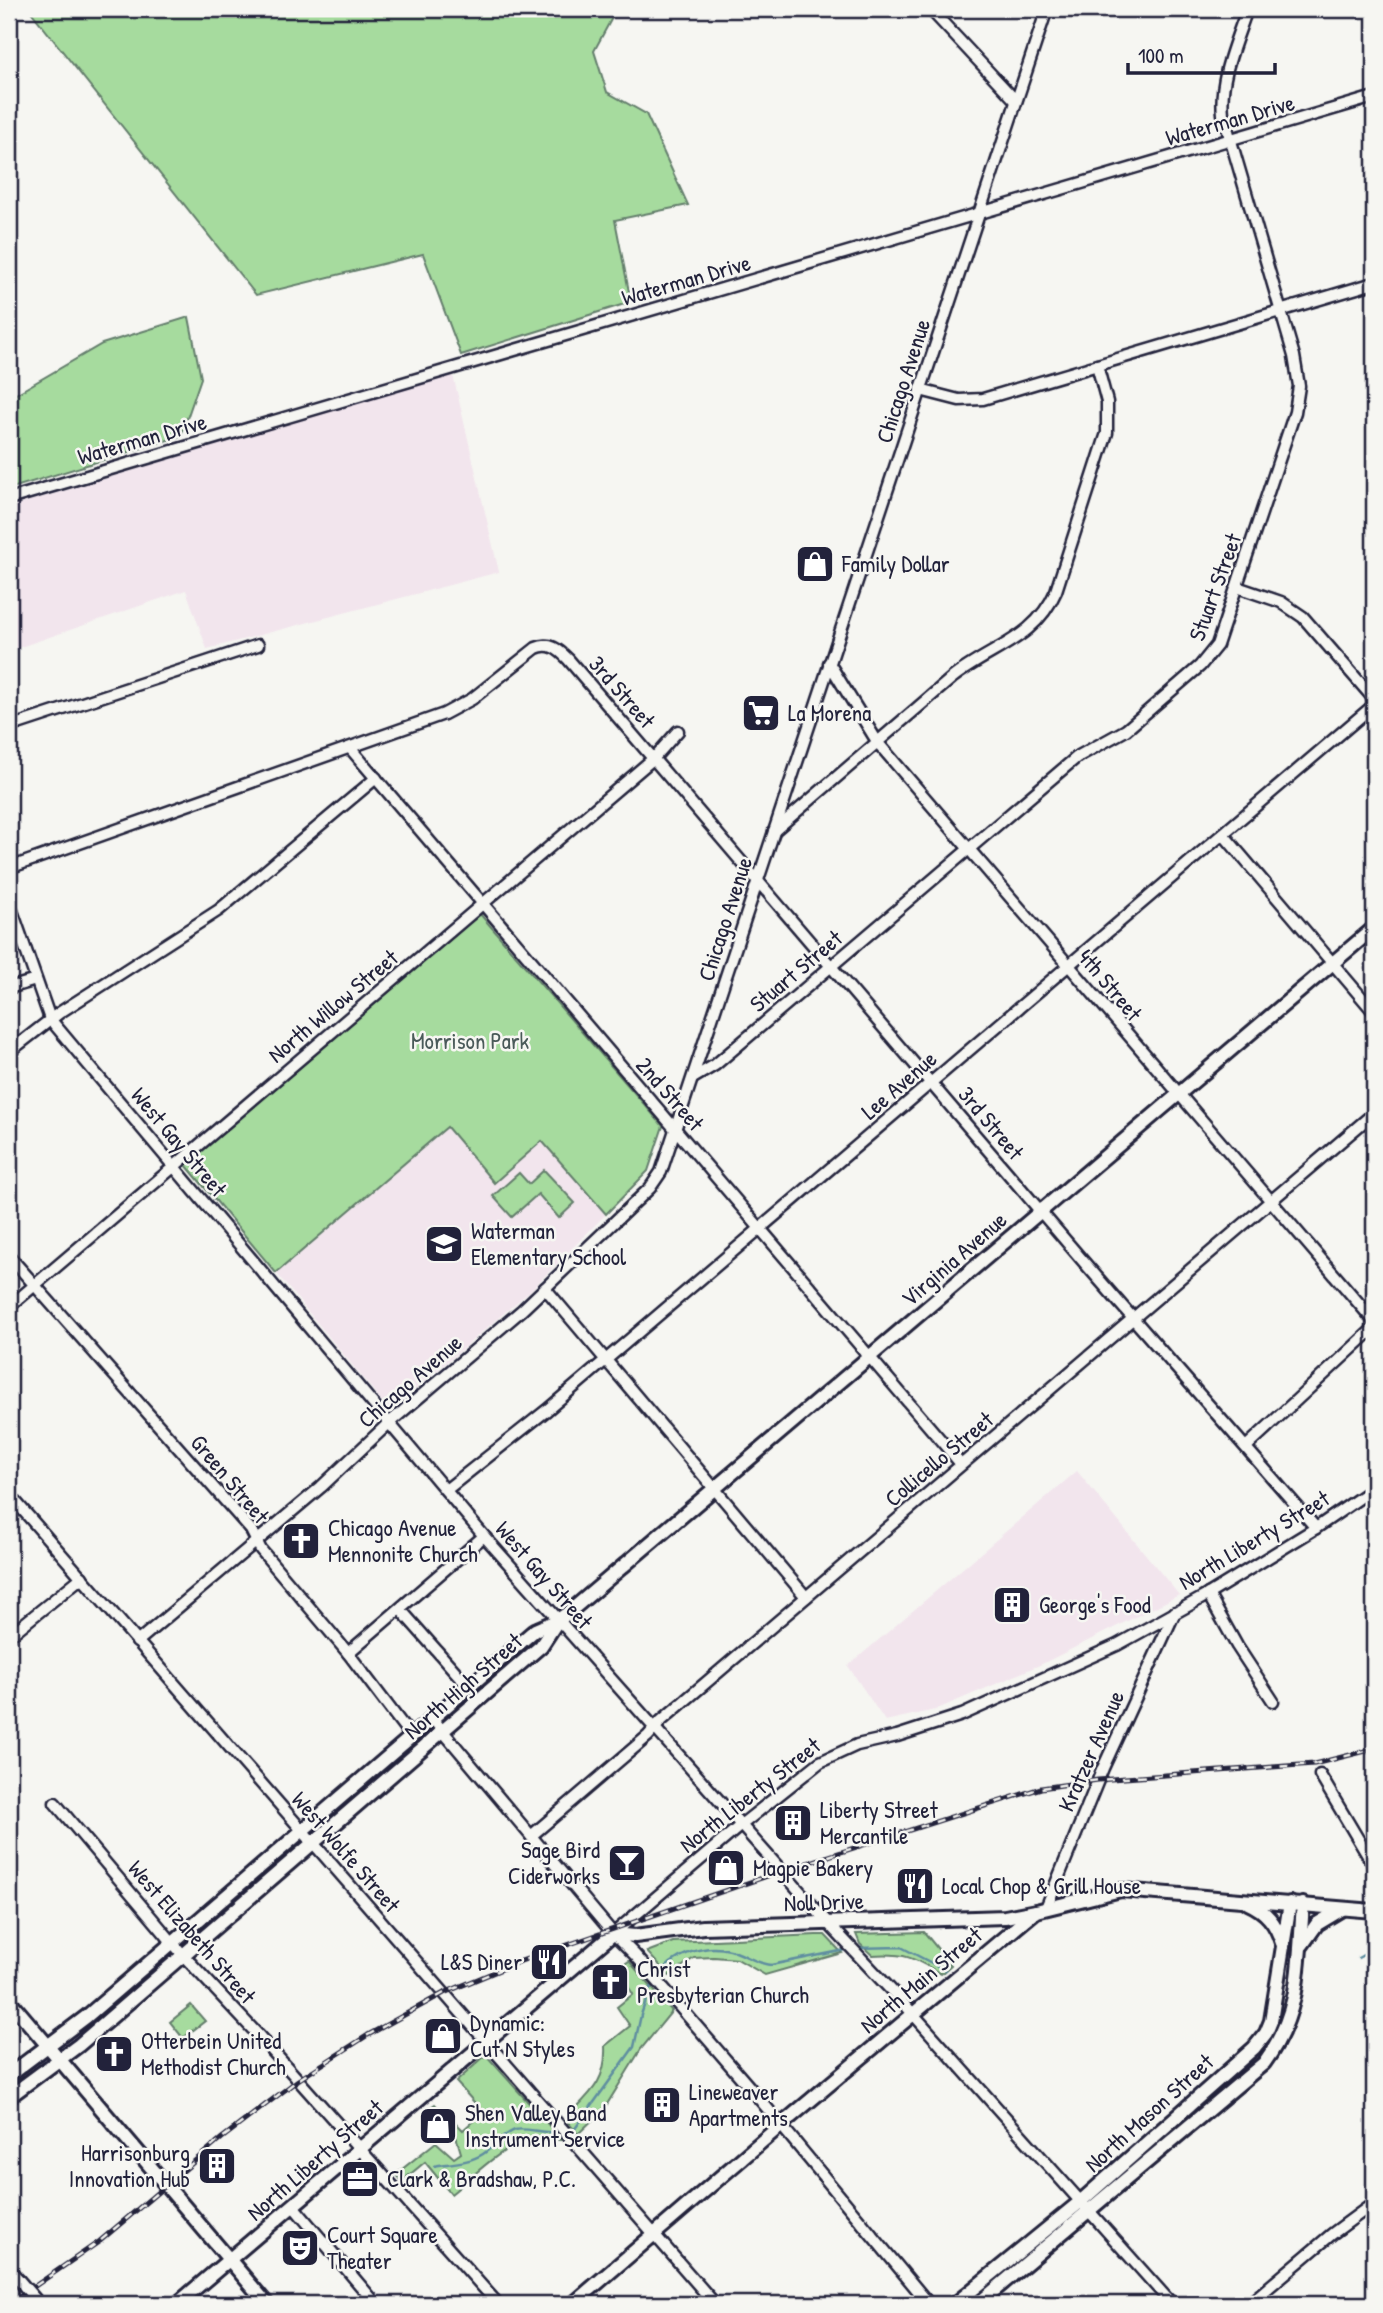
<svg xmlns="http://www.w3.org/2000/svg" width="1383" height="2313" font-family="'Patrick Hand',sans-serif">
	<rect width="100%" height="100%" fill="#f6f6f2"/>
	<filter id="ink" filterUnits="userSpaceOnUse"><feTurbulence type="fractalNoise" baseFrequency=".0143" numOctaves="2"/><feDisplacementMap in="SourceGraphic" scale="14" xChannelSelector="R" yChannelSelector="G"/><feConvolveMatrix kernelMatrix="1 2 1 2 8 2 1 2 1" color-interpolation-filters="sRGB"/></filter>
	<g filter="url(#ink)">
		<g fill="#f2e5ed">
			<path d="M453 375 499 572 207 649 186 590 9 651V507Z"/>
			<path d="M447 1127 542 1140 606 1214 531 1290 390 1411 276 1273Z"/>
			<path d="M1077 1471 1179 1595 1042 1664 935 1710 885 1721 848 1666Z"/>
		</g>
		<g fill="#a6db9e" stroke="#647e6c" stroke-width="2">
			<path d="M29 9H613L614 14 594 51 607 92 646 114 688 205 615 220 631 302 461 355 423 254 256 295Z"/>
			<path d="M189 317 201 378 181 436 9 489V398L102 344Z"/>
			<path d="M480 914 663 1126 648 1171 606 1214 542 1141 494 1183 447 1127 276 1273 186 1165Z"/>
			<path d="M544 1170 575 1203 559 1218 538 1194 512 1217 493 1196 519 1173 529 1184Z"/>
			<path d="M924 1932 951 1965 941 1974C913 1957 905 1953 872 1955L860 1944 856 1934Z"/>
			<path d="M816 1935H825L842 1953 765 1975 737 1959 714 1957 694 1958 669 1976 647 1952 673 1942Z"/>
			<path d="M629 1961 672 2011 641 2049 604 2109 578 2134 565 2119C588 2095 607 2083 605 2046L630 2026 617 2007 633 1994 617 1969Z"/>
			<path d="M191 2005 205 2021 183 2038 170 2022Z"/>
			<path d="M486 2055 562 2140C548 2139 532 2138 518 2144 494 2154 471 2178 451 2194L425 2162 402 2181 396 2174 436 2142 454 2158 461 2153 456 2136 431 2107 435 2104 450 2122 453 2120 463 2130 483 2112 456 2082Z"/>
		</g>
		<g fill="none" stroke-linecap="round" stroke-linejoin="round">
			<g stroke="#5e8ea0" stroke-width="2.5">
				<path d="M856 1948 901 1947 945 1970"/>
				<path d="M1358 1958 1374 1949"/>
				<path d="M658 1977C672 1955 704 1943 730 1950 744 1954 755 1963 771 1965L850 1949"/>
				<path d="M569 2131 574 2130 634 2047 641 2015 649 1991 654 1983"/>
				<path d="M434 2166C450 2163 469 2163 483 2154 494 2147 502 2135 515 2130 524 2127 546 2134 559 2132"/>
			</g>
			<g stroke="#22223b" stroke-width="15">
				<g id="minor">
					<path d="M930 9 1016 101"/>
					<path d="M920 390 959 400 983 399 1374 283"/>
					<path d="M9 499 1374 97"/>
					<path d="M1237 587 1281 602 1303 617 1374 699"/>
					<path d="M829 663 878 743 1374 1321"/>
					<path d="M9 727 258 645"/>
					<path d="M350 748 961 1464"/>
					<path d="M774 831 952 678C991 647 1035 640 1056 591L1107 433V402L1097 365"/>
					<path d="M1223 834 1374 1012"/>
					<path d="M9 868 444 714 472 699 536 648C550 642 558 649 568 659L1089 1268 1316 1528"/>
					<path d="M9 902 50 1019 484 1536 828 1923 906 2006 1172 2304"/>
					<path d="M9 988 36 980"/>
					<path d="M9 1052 59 1013 219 910 376 778"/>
					<path d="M693 1078 715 1065 1077 757 1126 730 1200 666 1217 645 1295 412 1299 386 1294 356 1223 114C1219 78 1236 42 1247 9"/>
					<path d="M9 1256 251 1530 261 1550 348 1653 410 1735"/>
					<path d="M545 1288 806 1597"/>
					<path d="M9 1307 654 758 678 731"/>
					<path d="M1246 1447 1374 1328"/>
					<path d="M446 1490 547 1410 1374 705"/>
					<path d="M9 1494 715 2304"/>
					<path d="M1208 1594 1237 1646 1273 1701"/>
					<path d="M400 1609 468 1686"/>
					<path d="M9 1636 82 1577"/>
					<path d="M137 1642 321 1487 389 1423 522 1310 650 1188 661 1172 1047 9"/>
					<path d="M348 1653 484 1536"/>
					<path d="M431 1717 610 1930 635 1955 757 2096 929 2304"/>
					<path d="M1320 1775 1374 1866"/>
					<path d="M55 1803 183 1955 260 2037 498 2304"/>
					<path d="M531 1836 648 1736 661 1721 1374 1113"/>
					<path d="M1046 1908 1103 1768 1175 1612"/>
					<path d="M613 1934 741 1825 820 1762 857 1745 897 1736 962 1715 1117 1645 1202 1598 1316 1528 1374 1488"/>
					<path d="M294 2207 376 2304"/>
					<path d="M9 2269 18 2279"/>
					<path d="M1249 2304 1332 2234 1374 2203"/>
					<path d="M1371 2304 1374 2301"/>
				</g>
			</g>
			<g stroke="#22223b" stroke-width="18">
				<g id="major">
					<path d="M1248 1903C1266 1911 1276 1923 1282 1943"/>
					<path d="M1302 1945 1317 1924 1342 1909"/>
					<path d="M9 2000 267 2304"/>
					<path d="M9 2075 86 2017 535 1630 558 1620 568 1613 1374 928"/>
					<path d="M9 2097 79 2045 541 1646 558 1620"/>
					<path d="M177 2304 613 1934 635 1936 703 1927 1005 1917 1036 1911"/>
					<path d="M573 2304 781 2125 1036 1911 1121 1890 1374 1911"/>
					<path d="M955 2304 1080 2202 1254 2048 1266 2033 1271 2021 1290 1903"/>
					<path d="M978 2304 1264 2063C1302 2011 1298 1965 1303 1904"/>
				</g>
			</g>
			<use href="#minor" stroke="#f6f6f2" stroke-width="10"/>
			<use href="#major" stroke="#f6f6f2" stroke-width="12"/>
			<g stroke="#22223b" stroke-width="5">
				<path id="rail" d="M9 2304 100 2241 222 2138 298 2080 368 2035 444 1993 521 1961 782 1871 1041 1788 1098 1780 1314 1764 1374 1749"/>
			</g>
			<use href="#rail" stroke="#f6f6f2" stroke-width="2.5" stroke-dasharray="8" stroke-linecap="butt"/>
			<g stroke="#22223b" stroke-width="15" stroke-linecap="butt">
				<path id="minor-bridge" d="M18 2279 36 2300"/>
			</g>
			<use href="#minor-bridge" stroke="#f6f6f2" stroke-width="10"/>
		</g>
	</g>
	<defs>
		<g id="shop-square" transform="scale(2.0125)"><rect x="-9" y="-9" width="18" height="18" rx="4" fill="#22223b" stroke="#f6f6f2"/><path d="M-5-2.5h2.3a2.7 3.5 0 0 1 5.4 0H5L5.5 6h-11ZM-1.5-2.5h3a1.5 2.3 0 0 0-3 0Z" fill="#fff"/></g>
		<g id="supermarket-square" transform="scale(2.0125)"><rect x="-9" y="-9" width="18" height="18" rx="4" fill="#22223b" stroke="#f6f6f2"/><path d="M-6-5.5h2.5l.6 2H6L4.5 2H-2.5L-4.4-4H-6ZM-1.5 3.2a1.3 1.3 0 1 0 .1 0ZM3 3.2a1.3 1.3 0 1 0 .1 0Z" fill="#fff"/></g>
		<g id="school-square" transform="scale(2.0125)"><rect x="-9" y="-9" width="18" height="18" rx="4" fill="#22223b" stroke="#f6f6f2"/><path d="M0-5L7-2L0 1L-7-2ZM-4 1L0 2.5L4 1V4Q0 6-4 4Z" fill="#fff"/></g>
		<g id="church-square" transform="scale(2.0125)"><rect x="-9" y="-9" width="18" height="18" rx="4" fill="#22223b" stroke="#f6f6f2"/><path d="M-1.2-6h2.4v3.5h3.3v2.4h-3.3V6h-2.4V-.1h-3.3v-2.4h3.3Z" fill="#fff"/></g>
		<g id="building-square" transform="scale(2.0125)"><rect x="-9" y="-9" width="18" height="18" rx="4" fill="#22223b" stroke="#f6f6f2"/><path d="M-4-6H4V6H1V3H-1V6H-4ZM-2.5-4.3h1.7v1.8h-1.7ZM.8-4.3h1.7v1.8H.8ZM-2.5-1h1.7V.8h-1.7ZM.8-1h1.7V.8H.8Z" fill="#fff"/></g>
		<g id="bar-square" transform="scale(2.0125)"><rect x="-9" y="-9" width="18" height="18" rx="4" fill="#22223b" stroke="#f6f6f2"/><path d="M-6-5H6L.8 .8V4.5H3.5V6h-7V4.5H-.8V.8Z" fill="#fff"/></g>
		<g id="restaurant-square" transform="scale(2.0125)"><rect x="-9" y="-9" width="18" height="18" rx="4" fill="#22223b" stroke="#f6f6f2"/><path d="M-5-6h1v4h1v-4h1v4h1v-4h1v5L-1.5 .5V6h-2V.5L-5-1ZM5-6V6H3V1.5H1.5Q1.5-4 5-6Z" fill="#fff"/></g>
		<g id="office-square" transform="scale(2.0125)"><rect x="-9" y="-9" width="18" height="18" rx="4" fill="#22223b" stroke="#f6f6f2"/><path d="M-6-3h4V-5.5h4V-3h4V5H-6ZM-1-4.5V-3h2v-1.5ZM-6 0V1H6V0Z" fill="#fff"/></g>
		<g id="theatre-square" transform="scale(2.0125)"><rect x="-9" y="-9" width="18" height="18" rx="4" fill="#22223b" stroke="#f6f6f2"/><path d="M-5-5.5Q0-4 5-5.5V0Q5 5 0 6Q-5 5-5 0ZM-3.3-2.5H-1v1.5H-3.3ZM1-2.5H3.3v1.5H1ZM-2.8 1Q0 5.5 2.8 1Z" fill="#fff"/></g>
	</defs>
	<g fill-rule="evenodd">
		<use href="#shop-square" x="815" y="564"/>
		<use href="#supermarket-square" x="761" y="713"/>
		<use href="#school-square" x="444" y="1244"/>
		<use href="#church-square" x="301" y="1541"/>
		<use href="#building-square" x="1012" y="1605"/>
		<use href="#building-square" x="793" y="1823"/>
		<use href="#bar-square" x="627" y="1863"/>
		<use href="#shop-square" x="726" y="1868"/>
		<use href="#restaurant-square" x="915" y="1886"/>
		<use href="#restaurant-square" x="549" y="1962"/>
		<use href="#church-square" x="610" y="1982"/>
		<use href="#shop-square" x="443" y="2036"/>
		<use href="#church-square" x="114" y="2054"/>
		<use href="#building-square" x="662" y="2105"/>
		<use href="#shop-square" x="438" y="2126"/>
		<use href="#building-square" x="217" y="2166"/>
		<use href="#office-square" x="360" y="2179"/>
		<use href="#theatre-square" x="300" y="2248"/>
	</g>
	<g text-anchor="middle" stroke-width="5" stroke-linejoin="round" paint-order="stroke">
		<g font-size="23" fill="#22223b" stroke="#f6f6f2">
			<text transform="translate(1230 120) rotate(-16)" y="8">Waterman Drive</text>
			<text transform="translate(686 280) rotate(-16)" y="8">Waterman Drive</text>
			<text transform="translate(903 381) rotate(-72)" y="8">Chicago Avenue</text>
			<text transform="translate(142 439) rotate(-16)" y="8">Waterman Drive</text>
			<text transform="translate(1215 587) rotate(-70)" y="8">Stuart Street</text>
			<text transform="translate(622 692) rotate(49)" y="8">3rd Street</text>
			<text transform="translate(725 919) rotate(-72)" y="8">Chicago Avenue</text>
			<text transform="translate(796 971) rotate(-40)" y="8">Stuart Street</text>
			<text transform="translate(1110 985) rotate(50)" y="8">4th Street</text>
			<text transform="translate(333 1006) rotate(-40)" y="8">North Willow Street</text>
			<text transform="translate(899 1085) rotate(-41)" y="8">Lee Avenue</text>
			<text transform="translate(670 1094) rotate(49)" y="8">2nd Street</text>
			<text transform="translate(991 1123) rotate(50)" y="8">3rd Street</text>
			<text transform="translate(179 1142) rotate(50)" y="8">West Gay Street</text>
			<text transform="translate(954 1259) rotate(-41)" y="8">Virginia Avenue</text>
			<text transform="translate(410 1381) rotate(-41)" y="8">Chicago Avenue</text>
			<text transform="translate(939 1459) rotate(-40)" y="8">Collicello Street</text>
			<text transform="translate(230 1479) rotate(50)" y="8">Green Street</text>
			<text transform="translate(1254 1540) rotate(-31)" y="8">North Liberty Street</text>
			<text transform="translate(544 1575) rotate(49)" y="8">West Gay Street</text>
			<text transform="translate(463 1686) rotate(-41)" y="8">North High Street</text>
			<text transform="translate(1091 1751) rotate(-66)" y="8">Kratzer Avenue</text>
			<text transform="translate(750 1795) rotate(-38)" y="8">North Liberty Street</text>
			<text transform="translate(346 1852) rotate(49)" y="8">West Wolfe Street</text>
			<text transform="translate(824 1902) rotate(-2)" y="8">Noll Drive</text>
			<text transform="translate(192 1932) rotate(49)" y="8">West Elizabeth Street</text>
			<text transform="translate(921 1980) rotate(-40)" y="8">North Main Street</text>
			<text transform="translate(1149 2113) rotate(-42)" y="8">North Mason Street</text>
			<text transform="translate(315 2160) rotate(-41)" y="8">North Liberty Street</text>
		</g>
		<g font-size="23" fill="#22223b" stroke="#f6f6f2" text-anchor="start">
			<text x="842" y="572">Family Dollar</text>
			<text x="788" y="721">La Morena</text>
			<text x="471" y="1239">Waterman<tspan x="471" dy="26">Elementary School</tspan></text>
			<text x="328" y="1536">Chicago Avenue<tspan x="328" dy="26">Mennonite Church</tspan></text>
			<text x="1039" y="1613">George's Food</text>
			<text x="820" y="1818">Liberty Street<tspan x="820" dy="26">Mercantile</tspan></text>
			<text x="600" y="1858" text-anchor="end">Sage Bird<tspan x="600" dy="26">Ciderworks</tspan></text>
			<text x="753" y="1876">Magpie Bakery</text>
			<text x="942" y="1894">Local Chop &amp; Grill House</text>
			<text x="522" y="1970" text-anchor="end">L&amp;S Diner</text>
			<text x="637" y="1977">Christ<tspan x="637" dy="26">Presbyterian Church</tspan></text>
			<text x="470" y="2031">Dynamic:<tspan x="470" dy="26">Cut N Styles</tspan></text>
			<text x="141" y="2049">Otterbein United<tspan x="141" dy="26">Methodist Church</tspan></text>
			<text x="689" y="2100">Lineweaver<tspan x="689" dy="26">Apartments</tspan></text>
			<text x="465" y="2121">Shen Valley Band<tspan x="465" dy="26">Instrument Service</tspan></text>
			<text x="190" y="2161" text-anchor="end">Harrisonburg<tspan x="190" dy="26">Innovation Hub</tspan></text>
			<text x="387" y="2187">Clark &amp; Bradshaw, P.C.</text>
			<text x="327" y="2243">Court Square<tspan x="327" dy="26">Theater</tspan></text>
		</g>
		<g font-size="23" fill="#4a5a59" stroke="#f6f6f2">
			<text x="470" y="1049">Morrison Park</text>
		</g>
	</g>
	<rect width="1383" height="2313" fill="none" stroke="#f6f6f2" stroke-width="35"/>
	<rect x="18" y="18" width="1348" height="2278" fill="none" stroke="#22223b" stroke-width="2.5" filter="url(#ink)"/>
	<path d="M1128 63v10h147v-10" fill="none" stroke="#22223b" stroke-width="3.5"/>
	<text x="1138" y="63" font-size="21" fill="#22223b" stroke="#f6f6f2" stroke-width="5" paint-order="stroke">100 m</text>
</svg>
